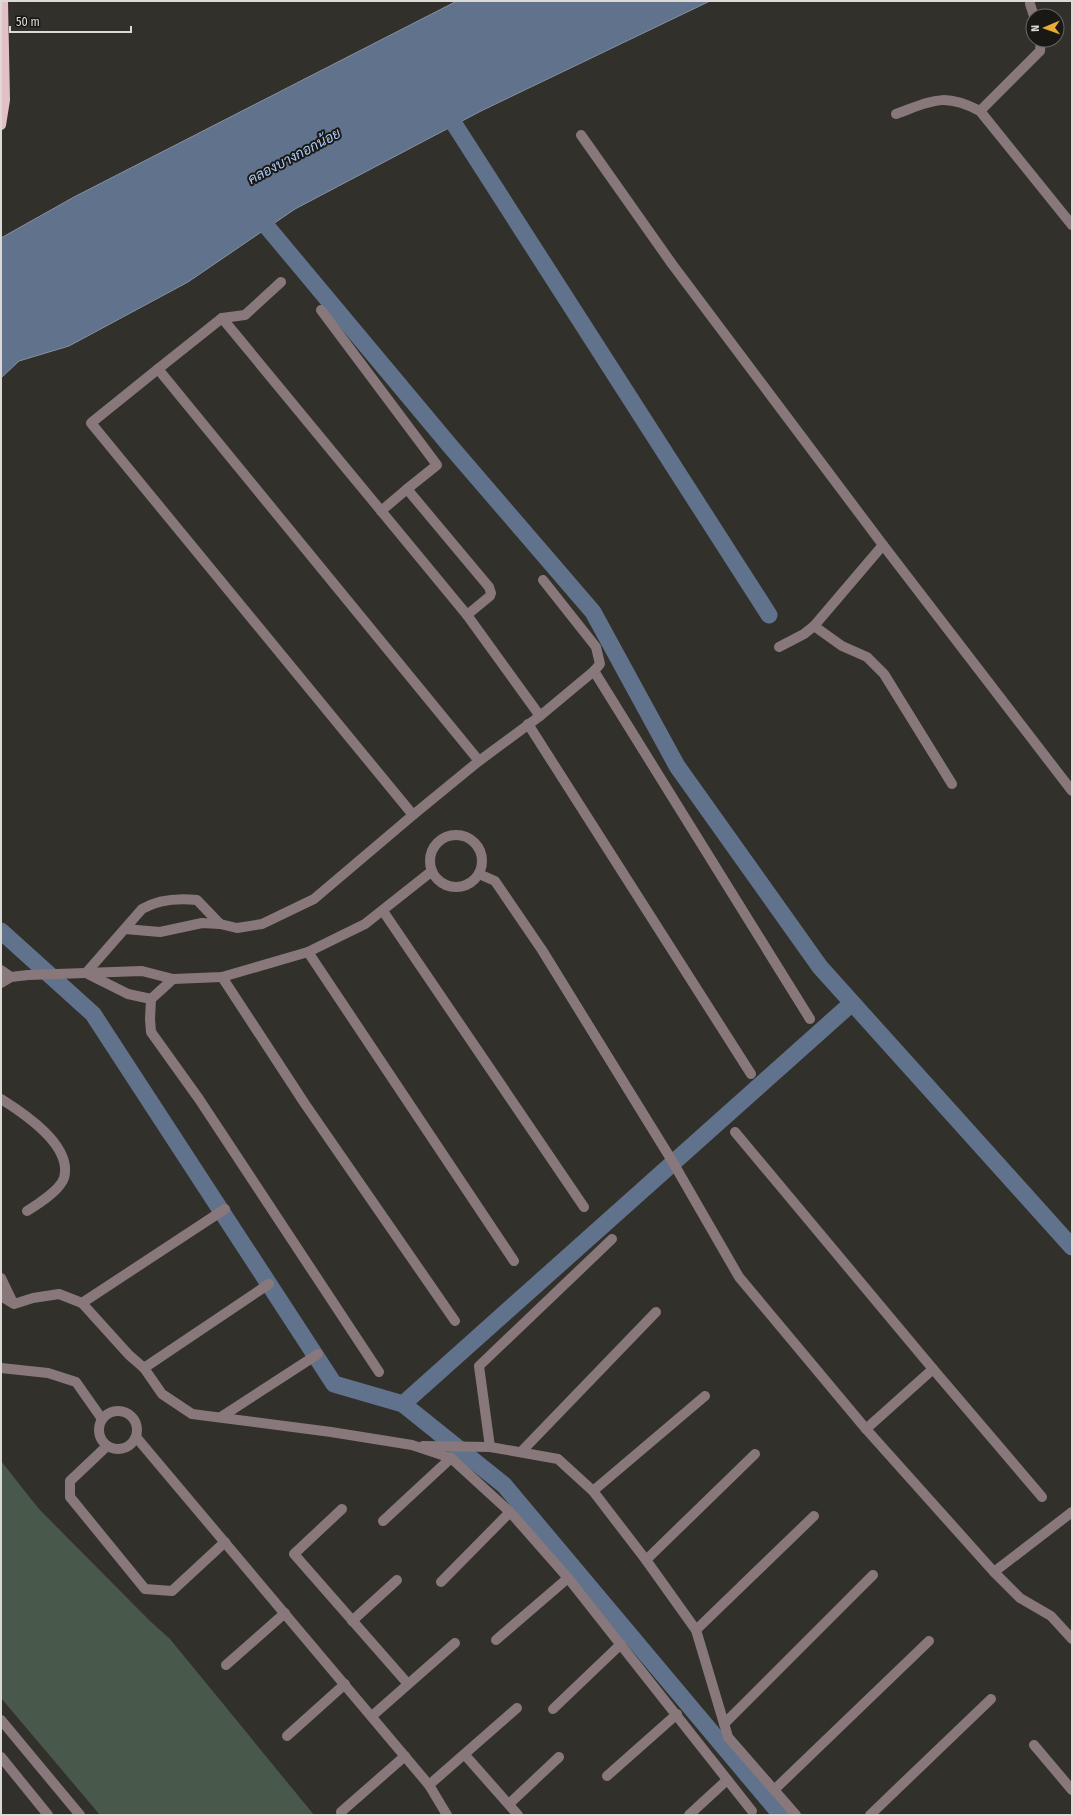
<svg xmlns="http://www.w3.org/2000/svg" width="1073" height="1816" font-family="'Fira Sans Condensed',Sarabun,sans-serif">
	<rect width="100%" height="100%" fill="#31302a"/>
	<path fill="#48594c" d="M1 1461 39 1509 151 1622 170 1639 314 1815H100L1 1698Z"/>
	<path fill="#61728c" stroke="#8691a2" d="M457 1H710L481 111 295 209 188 282 69 346 19 361 1 378V238L74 197Z"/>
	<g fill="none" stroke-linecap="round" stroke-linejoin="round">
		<g stroke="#61728c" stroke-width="17">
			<path d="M442 105 769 615"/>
			<path d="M253 210 451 447 593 612 677 766 820 967 1072 1247"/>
			<path d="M1 931 93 1014 334 1384 403 1404 504 1485 781 1815"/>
			<path d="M403 1404 852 1003"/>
		</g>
		<g stroke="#89787b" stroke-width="10">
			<path d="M1030 4 1034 16"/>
			<path d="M980 111 1040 51 1041 40"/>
			<path d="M896 114C932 101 943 92 980 111L1072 225"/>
			<path d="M581 135 672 264 883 545 1072 791"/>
			<path d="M321 310 437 465 407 489"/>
			<path d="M222 318 245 315 281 282"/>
			<path d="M158 369 222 318 467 615 540 716"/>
			<path d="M381 511 407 489 489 587 491 593 490 596 467 615"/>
			<path d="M543 580 596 647 600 664 594 671"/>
			<path d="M814 626 842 646 867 657 884 674 952 784"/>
			<path d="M779 647 804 634 814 626 883 545"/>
			<path d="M528 724 751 1074"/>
			<path d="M413 815 91 423 158 369 479 761"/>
			<circle cx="456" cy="861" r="26"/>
			<path d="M479 874 495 881 542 950 671 1159 739 1277 866 1429 994 1572 1020 1598 1051 1616 1072 1639"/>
			<path d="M383 911 584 1207"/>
			<path d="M125 929 160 932 202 923 220 924 237 928 262 924 314 899 413 815 479 761 540 716 594 671 810 1019"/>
			<path d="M308 952 514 1261"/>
			<path d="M1 970 11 977"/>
			<path d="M86 973 142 909C159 899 178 898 197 900L220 924"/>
			<path d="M88 974 128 994 151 999"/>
			<path d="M222 977 305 1104 455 1321"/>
			<path d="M173 979 151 999 150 1019 151 1032 199 1099 379 1372"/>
			<path d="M1 983 11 977 28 975 142 971 173 979 222 977 308 952 365 924 432 871"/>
			<path d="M1 1099C25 1114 73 1146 64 1178 60 1190 37 1205 27 1211"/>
			<path d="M735 1132 933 1369"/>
			<path d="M1 1278 13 1303"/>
			<path d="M1 1296 14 1304 33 1298 59 1294 82 1303 129 1355 144 1368 162 1394 192 1414 331 1432 412 1445 451 1458 510 1512 568 1578 752 1811"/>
			<path d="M82 1303 225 1209"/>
			<path d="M1 1368 48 1373 76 1382 102 1419"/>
			<path d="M144 1368 269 1284"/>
			<circle cx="118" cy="1430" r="19"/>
			<path d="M221 1417 318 1354"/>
			<path d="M866 1429 933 1369 1042 1497"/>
			<path d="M136 1437 429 1785 447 1815"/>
			<path d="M107 1446 70 1481V1497L145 1589 172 1591 225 1542"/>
			<path d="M423 1446 490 1447 558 1459 593 1491 646 1560 696 1630 728 1737 796 1815"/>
			<path d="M490 1447 479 1366 612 1239"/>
			<path d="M521 1452 656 1312"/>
			<path d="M593 1491 705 1396"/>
			<path d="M342 1509 294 1554 408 1684"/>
			<path d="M383 1521 451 1458"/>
			<path d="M646 1560 755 1454"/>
			<path d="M994 1572 1072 1512"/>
			<path d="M441 1582 510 1512"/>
			<path d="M352 1621 397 1580"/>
			<path d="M696 1630 814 1516"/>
			<path d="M496 1640 568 1578"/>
			<path d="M226 1665 285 1613"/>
			<path d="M553 1709 621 1644"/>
			<path d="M372 1716 455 1643"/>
			<path d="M1 1720 80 1815"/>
			<path d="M724 1724 873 1575"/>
			<path d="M287 1736 345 1684"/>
			<path d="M1034 1745 1072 1790"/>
			<path d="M465 1755 518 1815"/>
			<path d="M1 1757 48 1815"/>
			<path d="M607 1776 677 1714"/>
			<path d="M429 1785 517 1708"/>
			<path d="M774 1790 929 1641"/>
			<path d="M509 1804 559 1757"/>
			<path d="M341 1812 405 1756"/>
			<path d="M689 1815 727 1780"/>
			<path d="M870 1815 991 1699"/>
		</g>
		<path stroke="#e2c0c6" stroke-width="10" d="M1 125 5 100 3 1"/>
	</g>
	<g text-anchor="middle" stroke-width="4" stroke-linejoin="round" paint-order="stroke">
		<g font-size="14" font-style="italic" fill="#abcafb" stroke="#191815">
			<text transform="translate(294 156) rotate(-28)" y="5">คลองบางกอกน้อย</text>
		</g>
	</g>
	<rect width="1073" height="1816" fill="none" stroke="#dbdad6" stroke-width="4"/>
	<g transform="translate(1045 28) rotate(268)"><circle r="19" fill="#191815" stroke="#676662"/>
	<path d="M0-3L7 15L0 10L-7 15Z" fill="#eaaa38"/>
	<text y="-6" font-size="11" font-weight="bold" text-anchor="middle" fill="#dbdad6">N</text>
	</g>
	<path d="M10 26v6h121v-6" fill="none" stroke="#dbdad6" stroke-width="2"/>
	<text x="16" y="26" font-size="12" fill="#dbdad6" stroke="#191815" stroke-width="3" paint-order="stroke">50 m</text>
</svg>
